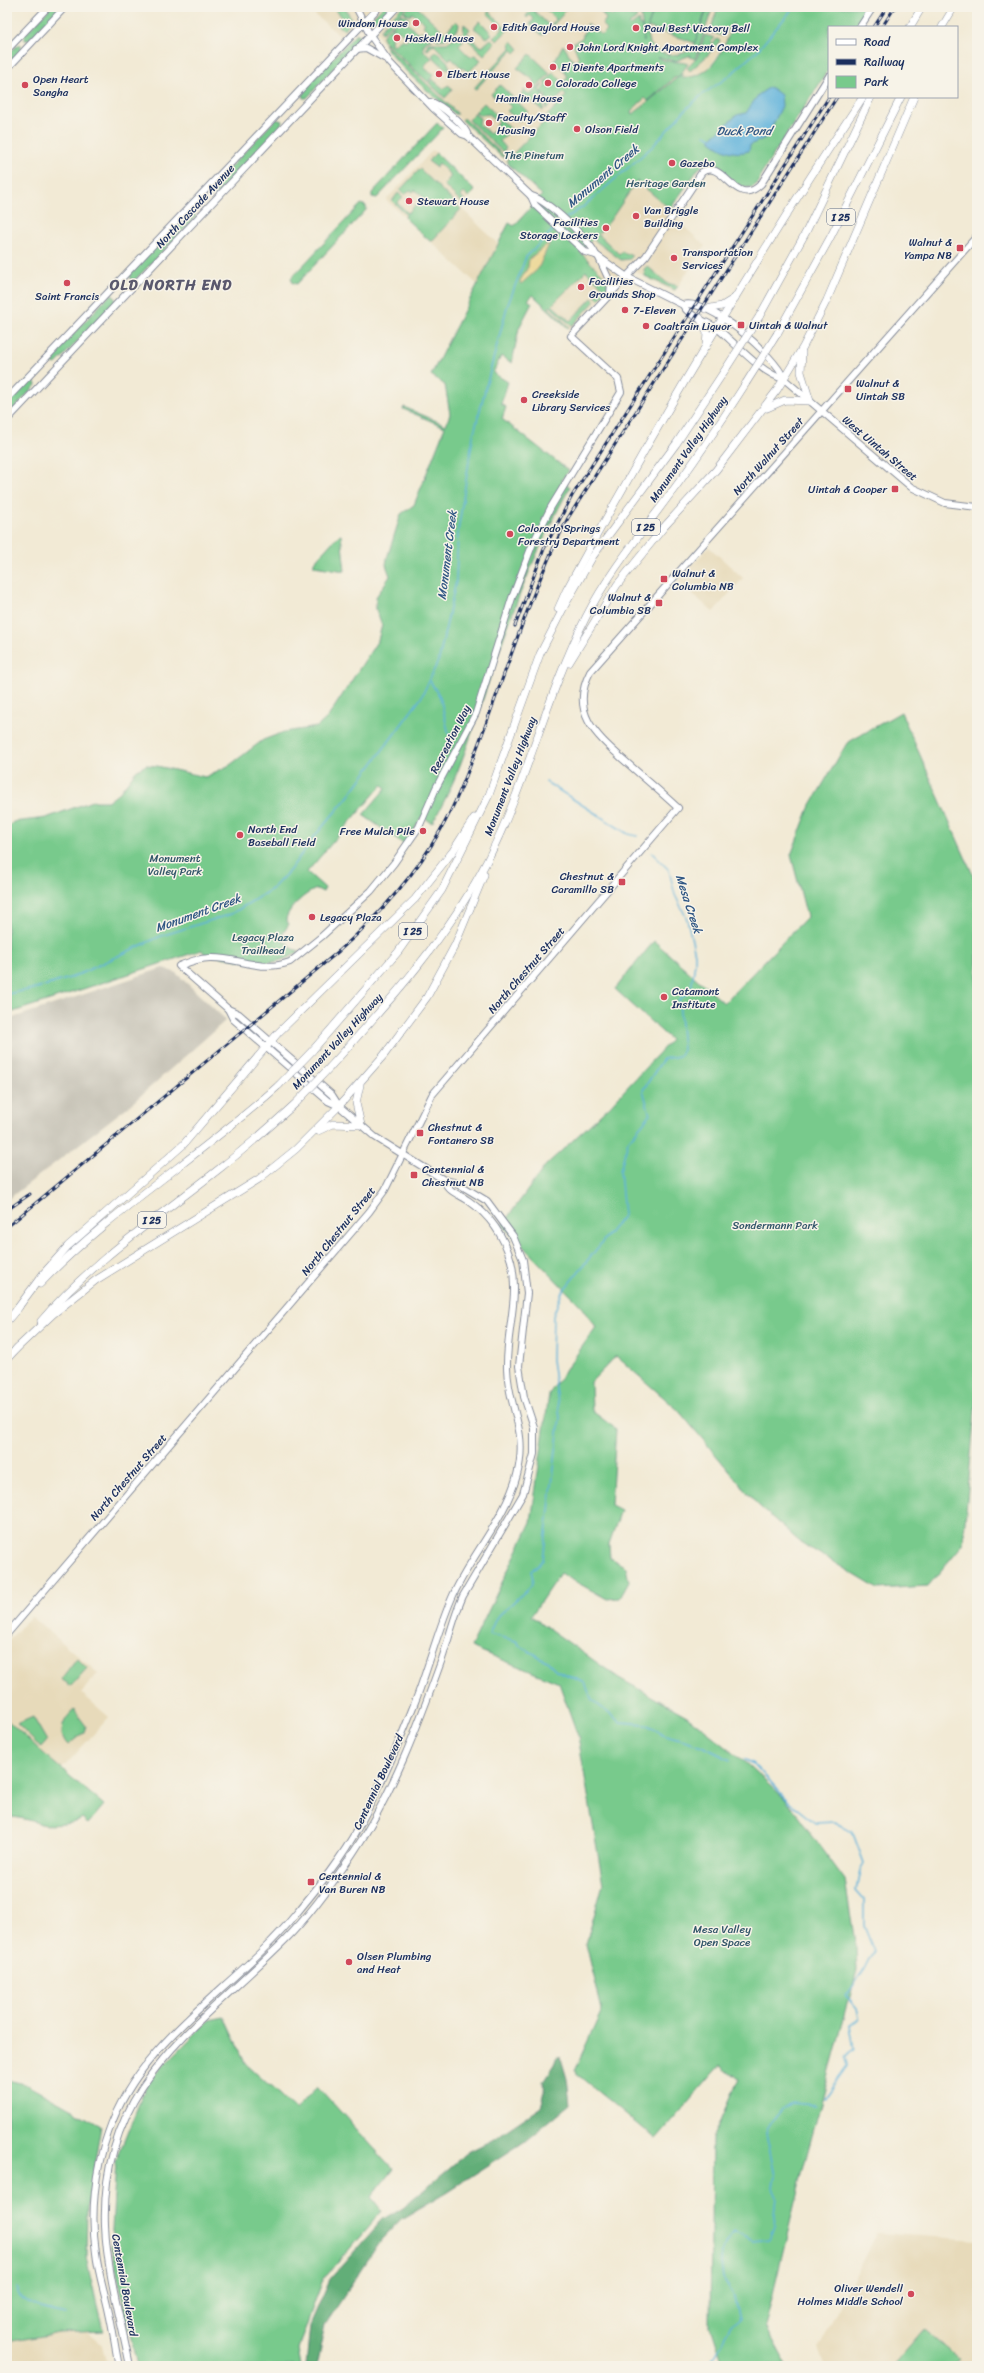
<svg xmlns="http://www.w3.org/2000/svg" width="984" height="2373" font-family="Sriracha,sans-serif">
	<rect width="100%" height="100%" fill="#f7f3e8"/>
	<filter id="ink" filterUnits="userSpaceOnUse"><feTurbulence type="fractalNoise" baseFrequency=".025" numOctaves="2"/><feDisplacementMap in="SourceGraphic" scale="8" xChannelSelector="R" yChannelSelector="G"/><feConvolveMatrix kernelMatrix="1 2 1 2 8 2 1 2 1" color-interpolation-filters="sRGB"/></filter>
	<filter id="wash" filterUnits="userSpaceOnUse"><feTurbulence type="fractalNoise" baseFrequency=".012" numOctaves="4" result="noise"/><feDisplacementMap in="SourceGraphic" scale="16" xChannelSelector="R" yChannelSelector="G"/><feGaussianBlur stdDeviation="0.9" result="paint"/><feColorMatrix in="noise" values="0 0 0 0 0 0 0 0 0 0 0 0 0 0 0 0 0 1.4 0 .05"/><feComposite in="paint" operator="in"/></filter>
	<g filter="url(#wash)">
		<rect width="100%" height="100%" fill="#f2ead5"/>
		<g fill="#e7daba">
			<path d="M739 7 723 48 707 70 693 77H682L632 115 507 160V163L406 69 385 47 366 13 342 38 312 12 310 14 303 8Z"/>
			<path d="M433 150 475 191 460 207 498 244 478 285 386 200Z"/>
			<path d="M637 181 668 208H672L674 217 705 246 674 292 627 267 610 290 570 330 547 309 592 265 580 253 609 222Z"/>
			<path d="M709 547 743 578 713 612 678 581Z"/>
			<path d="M31 1616 98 1673 81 1693 109 1717 61 1770 7 1720V1642Z"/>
			<path d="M877 2233 977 2240V2366H825L818 2349Z"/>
			<path d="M88 2332 102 2345 107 2366H7V2344L12 2341 59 2333Z"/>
		</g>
		<path fill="#c8c4b8" d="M163 968 176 973 226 1020 130 1105 7 1200V1020Z"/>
		<g fill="#78ca8c" stroke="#4a7c75" fill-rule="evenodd">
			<path d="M51 7H61L30 40H25L24 35Z"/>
			<path d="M333 7H345L352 21 344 30 337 24 343 18Z"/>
			<path d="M383 7H393L377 23 372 18Z"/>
			<path d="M402 7H407L382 33 380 30Z"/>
			<path d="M409 7H417L445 33 456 21 459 24 458 29 446 39 437 40 423 26 425 23 412 13 410 16 404 12Z"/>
			<path d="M543 7H567L563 12 564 13 545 34 542 35 530 24 534 19 530 15 527 18 526 16 532 9 550 26 556 19Z"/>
			<path d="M624 7H637L636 11 630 15 632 16 637 14 636 19 629 24 631 26 639 20V25L642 26 644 42 640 7H654L648 26 655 7H707L695 42 708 7H713L695 59 690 57 691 55 675 61 657 57C666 64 677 60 688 64L679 76 674 78 648 101 645 98 631 111 632 115 683 73 682 77C713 80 725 46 733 23L723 36 710 32 718 7H869L856 27H829V69L761 174 759 182 753 187C732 191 725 165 706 164L699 168 670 209 637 181 609 222 598 234 619 254 622 251 627 255 629 253 632 256 630 259 621 260 593 239 580 252 606 278 609 289 599 299 595 296 603 287 586 271 552 305 570 321 592 298 595 301 572 326 550 306 549 308 569 327 568 328 533 295 528 300 532 303 519 328 512 363 501 356 493 373 508 382 501 404 506 407 502 419 569 471 561 480 570 487C540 541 517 598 497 657 477 713 463 772 432 823L422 816 405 845 363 815 386 788 382 785 307 872 325 888 323 892 317 889C306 892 287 909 286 920L289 924 283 933 284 943 287 942 292 949 300 951C267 973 241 958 205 955L202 950 7 1014V828L13 822 46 818 92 801H109L120 792 136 771 146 765 157 766 205 777 230 765 263 740 284 732 317 727 328 717 378 640 382 625 376 609V597L390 576 386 565 387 558 401 514 414 505 445 427 403 409 404 407 446 425 450 414 445 385 431 375 509 223 514 226 542 195 507 163V160L543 123 548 115 566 96 564 93 546 109V96L541 91 546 85 544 83 553 72 563 82 568 77 562 68 554 62 563 45 574 62 579 58 573 43 582 38 587 24 602 35 607 30 602 25 606 19 599 9 603 8 612 16ZM648 27 695 43V44C681 65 641 54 648 27Z"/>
			<path d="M489 11 508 30 497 41 493 37 503 29 487 13Z"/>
			<path d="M402 14 407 16 409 20 407 23 418 33 422 31 433 40 427 41 423 46 424 51 432 58 425 65V69L434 74 428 82 383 40V35L392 25 391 43 394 45 403 39 406 42 409 36 407 33 404 35 399 30 394 35 393 24Z"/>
			<path d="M480 21 492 34 487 38 474 28Z"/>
			<path d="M464 24 470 29 467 33 474 39 473 41 482 47 491 39 495 43 484 55 463 35Z"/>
			<path d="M357 33 361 38 307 98H303L301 92Z"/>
			<path d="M460 33 463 41 459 46 470 57 475 55 481 60 469 72C461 68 457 63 451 58L449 60 433 44 428 50 426 49 428 43H447Z"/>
			<path d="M705 35 715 38 711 42 713 44 717 39 720 41 707 56 690 71 687 68 697 58Z"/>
			<path d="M512 41 519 49 515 53 512 50 476 89 474 88 511 48 510 43Z"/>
			<path d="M384 43 458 114H455C439 101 390 60 384 43Z"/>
			<path d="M19 44 22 50 7 65V55Z"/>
			<path d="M436 51 447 61 450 68 447 70 432 56Z"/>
			<path d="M530 54 550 73 536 88 533 84 535 81 517 68Z"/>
			<path d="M432 79 444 89 448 85 453 89 445 98 429 83Z"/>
			<path d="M543 84 539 90 544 97 543 111 531 100H524L520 97 524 90 530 95Z"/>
			<path d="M500 85 528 112 519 121 507 111 511 107 502 97 498 100 491 94Z"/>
			<path d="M484 103 514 132 513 133 510 131 500 141 506 148 503 152 469 120 474 114 480 118 479 124 490 134 497 128 495 126 499 122 496 119 494 121 490 114 480 115 475 112Z"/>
			<path d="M464 118 505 157H502L462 120Z"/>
			<path d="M276 119 282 121 281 125 215 196H210L209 189Z"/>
			<path d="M437 123 443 128 377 198 372 197V193Z"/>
			<path d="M436 153 475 191 469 197 464 193 461 196 465 201 463 204 444 185 451 176 439 163 436 167 428 161Z"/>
			<path d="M420 169 461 209 431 242 405 218 406 214 392 201 398 193 403 197 397 203 408 213 423 197 415 190 413 192 410 190 405 195 400 190Z"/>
			<path d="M361 204 366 206V210L297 284 293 283 291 278Z"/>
			<path d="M190 210 194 212 196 217 135 280 131 279 129 274Z"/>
			<path d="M647 266 667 283 678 286 675 290 645 276 644 269Z"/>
			<path d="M113 295 116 301 56 364 50 362V358L109 296Z"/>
			<path d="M29 380H34L36 385 7 416V404Z"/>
			<path d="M341 535 345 571 314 566V562L338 536Z"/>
			<path d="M901 712 977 884V1389L963 1544 928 1586 878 1589 800 1542 757 1504 678 1410 616 1356 591 1382 592 1411 616 1429 611 1505 621 1510 609 1544 610 1558 626 1567 629 1582 620 1598 607 1599 560 1573 531 1616 619 1678 687 1716 749 1765 786 1800 845 1880 856 1949 857 1971 803 2169 765 2327 786 2366H723L710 2326 712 2139 738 2079 721 2065 656 2139 574 2071 602 2010 586 1944 603 1884 578 1736 559 1683 471 1647 531 1522 549 1394 596 1327 583 1308 502 1225 546 1165 610 1106 671 1040 615 989 654 941 724 1003 807 917 791 855 809 808 847 743Z"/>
			<path d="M77 1658 87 1668 71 1686 61 1679Z"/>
			<path d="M74 1710 86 1726 84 1732 68 1745C57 1734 63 1719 74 1710Z"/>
			<path d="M33 1717 47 1741 41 1748 17 1724Z"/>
			<path d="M7 1720 52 1761 104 1805 88 1824 82 1819C77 1824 48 1826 41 1824 29 1820 20 1817 7 1817Z"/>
			<path d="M224 2017 245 2063 296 2110 317 2086 393 2169 371 2197 382 2211 322 2281 298 2349 301 2366H137L111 2246 116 2161 148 2081 209 2020Z"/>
			<path d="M7 2080 25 2084 101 2126 87 2209 86 2257 103 2331 59 2333 13 2341 7 2344Z"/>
			<path d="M924 2329 959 2359 953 2366H892Z"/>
		</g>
		<path fill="#62ae78" stroke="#3e6e6b" d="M560 2055 567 2079 570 2104 524 2142 447 2192 401 2219 381 2240 325 2325 316 2366H306L310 2325 330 2279 383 2219 403 2207 468 2152 492 2140 541 2107 545 2091 543 2081Z"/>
		<path fill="#eeda9e" stroke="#84847e" d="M550 242 538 269 521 284 520 281 528 267 529 259Z"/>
		<path fill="#60b3db" stroke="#3e719c" d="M770 87 781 95 782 106 767 137 750 145 749 151C733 155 724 151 711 141V138L737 115 746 113 758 95Z"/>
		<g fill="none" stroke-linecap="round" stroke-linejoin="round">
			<g stroke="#60b3db" stroke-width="1.5">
				<path d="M705 135 711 138"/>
				<path d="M566 218 583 207 653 146 686 109 703 94 728 77 757 51 794 7"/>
				<path d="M430 681 440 697 449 735"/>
				<path d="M546 782 628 834 637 836"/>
				<path d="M652 853 669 870 675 895 687 919 695 954V963L691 990 679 1000 683 1050 679 1056 663 1059 643 1090 650 1115 628 1141 620 1171 624 1215 562 1292 553 1316 552 1360 560 1417 543 1560 531 1571 533 1579 531 1586 496 1618 489 1634 516 1641 520 1646 547 1661 556 1670 585 1683 592 1700 620 1722 646 1724 663 1734 700 1745 730 1760"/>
				<path d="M7 994 38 988 73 977 161 936 231 914 272 889 290 870 313 838 347 798 421 698 439 659 456 581 458 531 473 436 507 307 526 257 556 227"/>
				<path d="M744 1759 754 1764 790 1803 815 1823 835 1822 852 1831 864 1863 860 1870 856 1891 864 1900V1926L874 1951 865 1969 846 1996 857 2009 859 2019 850 2025 854 2049 845 2058 847 2066 824 2098"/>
				<path d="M18 2288V2294C31 2307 49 2311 66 2314"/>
				<path d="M708 2366 731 2325 739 2319 733 2294 723 2279 721 2261 722 2251 734 2231 753 2241 769 2239 774 2226 777 2196 773 2187 775 2176 766 2133 771 2122 782 2108 792 2103 814 2105"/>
			</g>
		</g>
	</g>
	<g filter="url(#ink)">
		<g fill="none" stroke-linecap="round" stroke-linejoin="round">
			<g stroke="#868c9a" stroke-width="8">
				<g id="secondary">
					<path d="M356 7 370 35 390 63 433 108 462 134 468 136 531 196 535 205 585 252 596 255 627 277 683 305C688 316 708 322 718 329 735 343 763 375 784 379"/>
					<path d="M860 27 873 7"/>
					<path d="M356 49 366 48 384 58"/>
					<path d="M430 102C441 104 466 126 468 136"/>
					<path d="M531 196C547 200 590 240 596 255"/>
					<path d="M599 258 611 284 610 294"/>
					<path d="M683 305C708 297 776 356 784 379L911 487 945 503 977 507"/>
					<path d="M7 399 379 7"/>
					<path d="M7 420 397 7"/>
					<path d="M228 1009 233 1019 328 1101 339 1106"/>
					<path d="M7 1634 369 1212 385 1190 432 1095 678 808C661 792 643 777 625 761 597 736 569 713 590 672L977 236"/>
					<path d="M119 2366C115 2348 113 2330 109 2313 105 2293 98 2273 96 2253 90 2214 95 2169 108 2133 140 2038 236 1988 296 1914 319 1886 342 1858 359 1826 380 1788 399 1743 415 1702 428 1669 437 1633 451 1600 469 1557 505 1520 517 1475 529 1430 508 1409 507 1368 506 1332 520 1297 511 1261 504 1236 489 1215 469 1201 459 1194 448 1192 444 1180"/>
					<path d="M130 2366C121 2320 107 2273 105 2226 100 2084 196 2029 285 1940 311 1914 333 1883 353 1853 392 1796 419 1723 442 1659 449 1638 454 1616 463 1596L523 1494 534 1454V1427L524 1397 519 1366 527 1293 523 1260 513 1236 487 1201 457 1183 444 1180 375 1137 339 1106 332 1095 239 1014 228 1009 179 966C189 962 199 958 210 958 239 957 260 973 290 962L321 937 371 891 394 863 419 827 436 788 476 713 512 598 533 543 551 507 621 392 618 379 571 336 646 256 702 172C724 158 735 210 761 184L829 76"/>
				</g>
			</g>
			<g stroke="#868c9a" stroke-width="8">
				<g id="primary">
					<path d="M7 50 48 7"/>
					<path d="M7 69 65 7"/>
				</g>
			</g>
			<g stroke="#868c9a" stroke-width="8">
				<g id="highway">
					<path d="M910 27 922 7"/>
					<path d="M942 27 954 7"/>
					<path d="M706 309 722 306 735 298"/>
					<path d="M759 317 806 232 871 97"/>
					<path d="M700 318 707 332 706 346"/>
					<path d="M777 334 830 238 901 97"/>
					<path d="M767 408 785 400 810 401 801 372 802 352"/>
					<path d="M558 609 566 591C658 422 756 257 863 97"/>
					<path d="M569 663 617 585 664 527 716 470 777 390 803 347 827 300 914 97"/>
					<path d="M312 1051 398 952 442 890 489 795 540 654 565 605 593 556 676 444 727 367"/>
					<path d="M330 1067C388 1003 447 939 487 861 527 783 546 696 586 617 608 574 640 535 668 497 696 460 721 422 746 383"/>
					<path d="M318 1131 333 1124 361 1125 356 1103 360 1085"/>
					<path d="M40 1284C112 1209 202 1155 279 1085"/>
					<path d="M17 1309 43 1274 68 1246 183 1145 278 1033 415 899 453 851 474 818"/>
					<path d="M7 1321 19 1307"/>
					<path d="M41 1321C92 1261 157 1218 219 1169 246 1148 272 1125 297 1102"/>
					<path d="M16 1349 53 1314 96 1280 259 1179 296 1149 339 1106 384 1055 427 997 455 945 484 875"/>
					<path d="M7 1359 18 1347"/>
				</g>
			</g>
			<use href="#secondary" stroke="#fff" stroke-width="6"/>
			<use href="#primary" stroke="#fff" stroke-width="6"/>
			<use href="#highway" stroke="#fff" stroke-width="7"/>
			<g stroke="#1b2f5e" stroke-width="3">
				<g id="rail">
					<path d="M874 27 887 7"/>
					<path d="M882 27 895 7"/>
					<path d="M515 626 544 549 572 496 829 97"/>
					<path d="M7 1210 30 1194"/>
					<path d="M7 1227 339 951C378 916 414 877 440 831 458 800 470 766 483 732 510 660 533 586 568 518L837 97"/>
				</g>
			</g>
			<use href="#rail" stroke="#f7f3e8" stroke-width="1.5" stroke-dasharray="4.5" stroke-linecap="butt"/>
			<g stroke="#868c9a" stroke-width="8" stroke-linecap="butt">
				<g id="highway-bridge">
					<path d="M727 367 759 317"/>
					<path d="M746 383 777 334"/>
					<path d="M279 1085 312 1051"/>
					<path d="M297 1102 330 1067"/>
				</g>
			</g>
			<use href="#highway-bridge" stroke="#fff" stroke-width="7"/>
		</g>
	</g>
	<g fill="#d1495b" stroke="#f7f3e8" stroke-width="1.5">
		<circle cx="416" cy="23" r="4"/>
		<circle cx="494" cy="27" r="4"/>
		<circle cx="636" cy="28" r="4"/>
		<circle cx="397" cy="38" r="4"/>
		<circle cx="570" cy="47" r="4"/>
		<circle cx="553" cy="67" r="4"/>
		<circle cx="439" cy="74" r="4"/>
		<circle cx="548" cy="83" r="4"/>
		<circle cx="25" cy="85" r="4"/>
		<circle cx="529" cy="85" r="4"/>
		<circle cx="489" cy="123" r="4"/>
		<circle cx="577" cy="129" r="4"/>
		<circle cx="672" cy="163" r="4"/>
		<circle cx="409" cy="201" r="4"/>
		<circle cx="636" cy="216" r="4"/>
		<circle cx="606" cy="228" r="4"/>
		<rect x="956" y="244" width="8" height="8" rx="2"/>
		<circle cx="674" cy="258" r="4"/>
		<circle cx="67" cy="283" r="4"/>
		<circle cx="581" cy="287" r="4"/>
		<circle cx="625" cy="310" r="4"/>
		<rect x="737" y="321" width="8" height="8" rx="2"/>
		<circle cx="646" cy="326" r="4"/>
		<rect x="844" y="385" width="8" height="8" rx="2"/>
		<circle cx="524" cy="400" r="4"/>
		<rect x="891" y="485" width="8" height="8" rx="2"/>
		<circle cx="510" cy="534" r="4"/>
		<rect x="660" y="575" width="8" height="8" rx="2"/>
		<rect x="655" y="599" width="8" height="8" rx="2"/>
		<circle cx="423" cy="831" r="4"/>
		<circle cx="240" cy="835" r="4"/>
		<rect x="618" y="878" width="8" height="8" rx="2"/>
		<circle cx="312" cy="917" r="4"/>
		<circle cx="664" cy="997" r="4"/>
		<rect x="416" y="1129" width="8" height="8" rx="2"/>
		<rect x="410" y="1171" width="8" height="8" rx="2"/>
		<rect x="307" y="1878" width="8" height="8" rx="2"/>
		<circle cx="349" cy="1962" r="4"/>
		<circle cx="911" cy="2294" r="4"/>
	</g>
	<g text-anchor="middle" stroke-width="3" stroke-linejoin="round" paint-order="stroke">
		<g fill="#f7f3e8" stroke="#5d6a87" stroke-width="1">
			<rect x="827" y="209" width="28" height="16" rx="3"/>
			<rect x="632" y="519" width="28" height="16" rx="3"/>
			<rect x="399" y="923" width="28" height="16" rx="3"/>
			<rect x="138" y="1212" width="28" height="16" rx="3"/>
		</g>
		<g font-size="10" font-weight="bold" fill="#1b2f5e">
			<text x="841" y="221">I 25</text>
			<text x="646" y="531">I 25</text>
			<text x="413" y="935">I 25</text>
			<text x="152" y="1224">I 25</text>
		</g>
		<g font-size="11" fill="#1b2f5e" stroke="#f7f3e8" text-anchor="start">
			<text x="408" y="27" text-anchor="end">Windom House</text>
			<text x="502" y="31">Edith Gaylord House</text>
			<text x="644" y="32">Paul Best Victory Bell</text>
			<text x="405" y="42">Haskell House</text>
			<text x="578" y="51">John Lord Knight Apartment Complex</text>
			<text x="561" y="71">El Diente Apartments</text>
			<text x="447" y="78">Elbert House</text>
			<text x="33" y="83">Open Heart<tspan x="33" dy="13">Sangha</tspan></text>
			<text x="556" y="87">Colorado College</text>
			<text x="529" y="102" text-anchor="middle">Hamlin House</text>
			<text x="497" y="121">Faculty/Staff<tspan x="497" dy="13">Housing</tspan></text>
			<text x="585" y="133">Olson Field</text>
			<text x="680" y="167">Gazebo</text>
			<text x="417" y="205">Stewart House</text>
			<text x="644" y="214">Van Briggle<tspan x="644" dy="13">Building</tspan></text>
			<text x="598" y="226" text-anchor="end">Facilities<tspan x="598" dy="13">Storage Lockers</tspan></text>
			<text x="952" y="246" text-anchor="end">Walnut &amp;<tspan x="952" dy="13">Yampa NB</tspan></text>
			<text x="682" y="256">Transportation<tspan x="682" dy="13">Services</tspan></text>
			<text x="589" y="285">Facilities<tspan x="589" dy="13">Grounds Shop</tspan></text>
			<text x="67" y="300" text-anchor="middle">Saint Francis</text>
			<text x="633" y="314">7-Eleven</text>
			<text x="749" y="329">Uintah &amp; Walnut</text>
			<text x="654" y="330">Coaltrain Liquor</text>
			<text x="856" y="387">Walnut &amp;<tspan x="856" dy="13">Uintah SB</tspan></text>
			<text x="532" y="398">Creekside<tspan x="532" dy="13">Library Services</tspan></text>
			<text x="887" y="493" text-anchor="end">Uintah &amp; Cooper</text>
			<text x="518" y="532">Colorado Springs<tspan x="518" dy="13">Forestry Department</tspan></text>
			<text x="672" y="577">Walnut &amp;<tspan x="672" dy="13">Columbia NB</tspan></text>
			<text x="651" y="601" text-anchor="end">Walnut &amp;<tspan x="651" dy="13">Columbia SB</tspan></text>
			<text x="248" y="833">North End<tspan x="248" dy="13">Baseball Field</tspan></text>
			<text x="415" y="835" text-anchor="end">Free Mulch Pile</text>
			<text x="614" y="880" text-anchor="end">Chestnut &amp;<tspan x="614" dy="13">Caramillo SB</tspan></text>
			<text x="320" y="921">Legacy Plaza</text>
			<text x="672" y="995">Catamont<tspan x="672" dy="13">Institute</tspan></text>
			<text x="428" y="1131">Chestnut &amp;<tspan x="428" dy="13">Fontanero SB</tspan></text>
			<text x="422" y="1173">Centennial &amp;<tspan x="422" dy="13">Chestnut NB</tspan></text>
			<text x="319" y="1880">Centennial &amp;<tspan x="319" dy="13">Van Buren NB</tspan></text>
			<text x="357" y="1960">Olsen Plumbing<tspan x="357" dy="13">and Heat</tspan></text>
			<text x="903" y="2292" text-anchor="end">Oliver Wendell<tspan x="903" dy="13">Holmes Middle School</tspan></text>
		</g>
		<g font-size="11" fill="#32566a" stroke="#f7f3e8">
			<text x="534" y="159">The Pinetum</text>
			<text x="666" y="187">Heritage Garden</text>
			<text x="175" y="862">Monument<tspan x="175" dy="13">Valley Park</tspan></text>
			<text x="263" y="941">Legacy Plaza<tspan x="263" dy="13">Trailhead</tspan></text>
			<text x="775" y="1229">Sondermann Park</text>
			<text x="722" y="1933">Mesa Valley<tspan x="722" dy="13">Open Space</tspan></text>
		</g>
		<g font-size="11" fill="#1b2f5e" stroke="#f7f3e8">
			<text transform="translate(195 206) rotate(-47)" y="4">North Cascade Avenue</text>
			<text transform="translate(880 448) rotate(40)" y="4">West Uintah Street</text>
			<text transform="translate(688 449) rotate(-55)" y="4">Monument Valley Highway</text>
			<text transform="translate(768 456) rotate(-48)" y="4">North Walnut Street</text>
			<text transform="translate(450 739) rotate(-63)" y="4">Recreation Way</text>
			<text transform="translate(510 776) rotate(-69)" y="4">Monument Valley Highway</text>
			<text transform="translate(526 970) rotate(-49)" y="4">North Chestnut Street</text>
			<text transform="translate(337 1041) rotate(-47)" y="4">Monument Valley Highway</text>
			<text transform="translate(338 1231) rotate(-51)" y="4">North Chestnut Street</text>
			<text transform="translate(128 1477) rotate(-49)" y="4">North Chestnut Street</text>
			<text transform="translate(378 1782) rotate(-65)" y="4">Centennial Boulevard</text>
			<text transform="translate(125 2285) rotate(80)" y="4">Centennial Boulevard</text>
		</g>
		<g font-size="12" font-style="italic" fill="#305784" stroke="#f7f3e8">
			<text x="744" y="135">Duck Pond</text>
			<text transform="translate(603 176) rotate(-40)" y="4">Monument Creek</text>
			<text transform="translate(447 555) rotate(-83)" y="4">Monument Creek</text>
			<text transform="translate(689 904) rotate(72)" y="4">Mesa Creek</text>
			<text transform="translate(198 913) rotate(-20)" y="4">Monument Creek</text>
		</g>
		<g font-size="15" font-weight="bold" letter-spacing="1" fill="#5a586d" stroke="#f7f3e8">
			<text x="171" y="290">OLD NORTH END</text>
		</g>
	</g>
	<rect width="984" height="2373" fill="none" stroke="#f7f3e8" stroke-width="24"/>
	<rect x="828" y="26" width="130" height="72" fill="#f7f3e8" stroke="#9fa5b1"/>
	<rect x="836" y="39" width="20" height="6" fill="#ffffff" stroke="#9fa5b1"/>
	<text x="864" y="46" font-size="12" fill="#1b2f5e">Road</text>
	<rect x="836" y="59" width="20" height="6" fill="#1b2f5e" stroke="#9fa5b1"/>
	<text x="864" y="66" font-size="12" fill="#1b2f5e">Railway</text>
	<rect x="836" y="76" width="20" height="12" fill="#78ca8c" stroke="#9fa5b1"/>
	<text x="864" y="86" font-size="12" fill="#1b2f5e">Park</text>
</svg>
